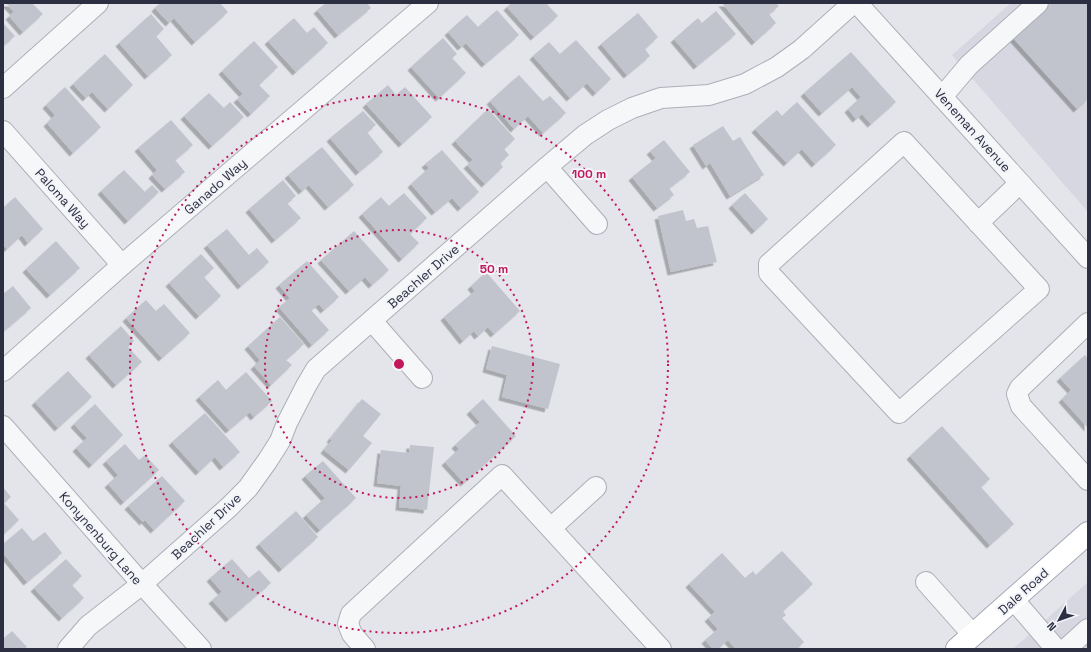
<svg xmlns="http://www.w3.org/2000/svg" width="1091" height="652" font-family="'Space Grotesk',sans-serif">
	<defs>
		<filter id="shadow"><feDropShadow dx="-3.5" dy="3.5" stdDeviation="0" flood-color="#0004"/></filter>
	</defs>
	<rect width="100%" height="100%" fill="#e4e5eb"/>
	<g fill="#d6d7e0">
		<path d="M1011 3H1088V212L952 55Z"/>
		<path d="M1088 582V649H1013Z"/>
	</g>
	<g fill="#c1c3cd" filter="url(#shadow)">
		<path d="M6 3H32L43 14 23 32 9 16 14 12Z"/>
		<path d="M160 3H220L228 12 195 42 174 18 169 23 155 8Z"/>
		<path d="M326 3H367L371 8 338 35 317 10Z"/>
		<path d="M511 3H546L558 16 534 37 507 7Z"/>
		<path d="M722 3H776L779 6 769 14 776 23 755 42Z"/>
		<path d="M1052 3H1088V99L1077 109 1013 38Z"/>
		<path d="M497 10 519 35 485 64 466 43 461 47 448 32 467 15 478 27Z"/>
		<path d="M716 11 736 34 697 66 674 39 698 18 702 23Z"/>
		<path d="M638 13 658 37 645 49 650 56 627 75 601 44Z"/>
		<path d="M151 14 164 29 156 36 172 55 148 76 119 43Z"/>
		<path d="M294 18 307 33 314 27 328 43 296 72 268 41Z"/>
		<path d="M3 23 15 36 3 46Z"/>
		<path d="M443 38 457 54 452 58 466 73 439 98 411 67Z"/>
		<path d="M576 40 611 79 596 93 587 83 570 98 533 56 549 42 560 54Z"/>
		<path d="M254 41 278 67 259 85 270 96 251 114 237 99 243 94 222 71Z"/>
		<path d="M851 52 896 102 871 124 862 114 856 119 848 109 861 97 852 87 822 113 804 93Z"/>
		<path d="M105 54 133 85 108 109 92 92 86 98 73 84Z"/>
		<path d="M519 75 543 101 550 96 566 113 543 133 528 116 514 129 490 101Z"/>
		<path d="M388 85 396 95 405 87 432 117 402 144 366 104Z"/>
		<path d="M65 87 101 127 73 153 47 123 55 115 46 105Z"/>
		<path d="M209 93 224 108 230 102 244 117 212 146 184 116Z"/>
		<path d="M797 102 836 145 815 164 802 149 787 163 755 129 777 110 782 116Z"/>
		<path d="M488 109 515 139 504 149 509 155 500 163 503 167 485 184 467 165 473 160 455 141Z"/>
		<path d="M363 111 376 125 367 132 383 152 359 172 330 138Z"/>
		<path d="M171 120 193 145 175 160 185 172 165 189 152 175 157 170 138 148Z"/>
		<path d="M723 126 733 141 740 137 764 175 730 196 710 163 706 166 693 145Z"/>
		<path d="M664 140 690 172 669 188 674 195 657 208 632 177 656 158 650 151Z"/>
		<path d="M322 147 354 185 328 207 309 185 302 191 288 175Z"/>
		<path d="M442 150 479 192 461 208 452 198 435 212 411 184 429 168 425 164Z"/>
		<path d="M124 170 145 192 152 185 159 192 128 221 101 191Z"/>
		<path d="M283 180 296 196 287 203 301 218 275 240 249 209Z"/>
		<path d="M404 193 427 218 410 234 419 243 402 259 362 214 381 197 389 206Z"/>
		<path d="M745 193 768 219 755 231 732 205Z"/>
		<path d="M15 197 43 229 28 243 22 235 7 249 3 245V208Z"/>
		<path d="M683 210 686 221 694 219 697 228 708 226 717 262 671 272 658 216Z"/>
		<path d="M227 229 249 255 257 248 269 262 241 286 207 245Z"/>
		<path d="M354 231 389 270 372 285 365 277 349 291 321 260Z"/>
		<path d="M56 241 80 268 50 295 26 269Z"/>
		<path d="M201 254 214 268 204 277 221 296 199 316 169 283Z"/>
		<path d="M307 261 339 297 324 310 319 304 311 310 329 330 312 345 279 307 290 298 279 285Z"/>
		<path d="M486 272 520 311 494 334 488 327 478 336 474 331 463 341 444 317 475 291 471 286Z"/>
		<path d="M13 286 31 308 3 332V294Z"/>
		<path d="M146 300 156 311 164 304 190 333 162 358 126 318Z"/>
		<path d="M280 317 304 344 286 360 292 365 271 385 254 366 260 360 248 346Z"/>
		<path d="M121 326 134 341 128 347 142 362 116 385 89 355Z"/>
		<path d="M492 346 560 364 548 409 502 397 507 375 486 369Z"/>
		<path d="M1085 355 1088 358V428L1062 399 1071 390 1060 378Z"/>
		<path d="M68 371 92 397 58 428 35 402Z"/>
		<path d="M246 372 272 401 254 417 250 412 229 430 199 397 218 380 226 390Z"/>
		<path d="M362 399 381 414 363 436 372 443 349 470 324 450 332 440 330 439Z"/>
		<path d="M483 399 516 436 464 483 445 462 459 449 455 445 480 422 470 411Z"/>
		<path d="M95 404 123 435 92 465 76 448 87 438 74 424Z"/>
		<path d="M205 413 240 452 223 467 215 457 199 472 172 442Z"/>
		<path d="M942 426 990 479 981 487 1014 524 990 545 910 456Z"/>
		<path d="M125 444 139 460 145 455 159 470 124 502 108 484 118 475 106 461Z"/>
		<path d="M410 445 434 447 427 510 399 507 401 486 377 483 381 450 409 453Z"/>
		<path d="M323 461 356 498 320 530 306 515 325 498 305 476Z"/>
		<path d="M162 476 185 501 154 530 145 520 143 522 128 506Z"/>
		<path d="M3 487 11 497 4 503 19 520 3 535Z"/>
		<path d="M296 511 318 537 282 569 259 544Z"/>
		<path d="M22 528 33 541 45 532 62 553 27 582 3 553V544Z"/>
		<path d="M782 551 813 584 783 611 786 615 782 618 804 642 797 649H747L746 647 744 649H736L728 640 718 649H713L705 640 718 629 708 618 715 612 689 584 722 553 745 578 753 571 756 575Z"/>
		<path d="M66 559 82 576 72 585 84 598 62 618 34 588Z"/>
		<path d="M232 559 249 578 259 570 271 583 229 619 212 600 222 592 210 578Z"/>
		<path d="M12 631 27 647 24 649H3V639Z"/>
	</g>
	<g fill="none" stroke-linecap="round" stroke-linejoin="round">
		<g stroke="#adaeb8" stroke-width="22">
			<g id="minor">
				<path d="M857 3 1088 258"/>
				<path d="M3 88 98 3"/>
				<path d="M942 97 969 65 1038 3"/>
				<path d="M3 131 122 265"/>
				<path d="M904 142 1039 289 899 413 769 273V264Z"/>
				<path d="M547 167 597 224"/>
				<path d="M978 223 1020 183"/>
				<path d="M372 321 422 378"/>
				<path d="M1088 323 1020 388 1017 394 1021 406 1088 480"/>
				<path d="M3 371 122 265 428 3"/>
				<path d="M3 426 142 584 201 649"/>
				<path d="M551 528 596 487"/>
				<path d="M926 582 973 635"/>
				<path d="M1013 599 1056 649"/>
				<path d="M68 649 88 626 142 584 228 508 248 488 268 460 280 441 287 423 306 386 316 369 547 167 585 135 608 120 632 108 661 98 709 95 745 84 777 67 802 49 853 3"/>
				<path d="M365 649 352 634 348 624 351 614 502 475 661 649"/>
				<path d="M1066 649 1088 629"/>
			</g>
		</g>
		<g stroke="#a4a6b6" stroke-width="24">
			<path id="major" d="M957 649 1088 533"/>
		</g>
		<use href="#minor" stroke="#f6f7f9" stroke-width="20"/>
		<use href="#major" stroke="#fff" stroke-width="22"/>
	</g>
	<g fill="none" stroke="#c2185b" stroke-width="2" stroke-dasharray="2 4">
		<circle cx="399" cy="364" r="134"/>
		<circle cx="399" cy="364" r="269"/>
	</g>
	<g text-anchor="middle" stroke-width="4" stroke-linejoin="round" paint-order="stroke">
		<g font-size="13" fill="#2c2f42" stroke="#f3f4f8">
			<text transform="translate(973 130) rotate(48)" y="5">Veneman Avenue</text>
			<text transform="translate(215 186) rotate(-41)" y="5">Ganado Way</text>
			<text transform="translate(63 198) rotate(48)" y="5">Paloma Way</text>
			<text transform="translate(423 276) rotate(-41)" y="5">Beachler Drive</text>
			<text transform="translate(206 526) rotate(-43)" y="5">Beachler Drive</text>
			<text transform="translate(101 538) rotate(49)" y="5">Konynenburg Lane</text>
			<text transform="translate(1023 591) rotate(-42)" y="5">Dale Road</text>
		</g>
	</g>
	<circle cx="399" cy="364" r="6" fill="#c2185b" stroke="#f3f4f8" stroke-width="2"/>
	<g font-size="12" text-anchor="middle" font-weight="bold" fill="#c2185b" stroke="#f3f4f8" stroke-width="4" stroke-linejoin="round" paint-order="stroke">
		<text x="589" y="178">100 m</text>
		<text x="494" y="273">50 m</text>
	</g>
	<rect width="1091" height="652" fill="none" stroke="#2c2f42" stroke-width="8"/>
	<g transform="translate(1059 620) rotate(229)" stroke="#f3f4f8" stroke-width="3" paint-order="stroke">
	<path d="M0-3L7 15L0 10L-7 15Z" fill="#2c2f42"/>
	<text y="-6" font-size="11" font-weight="bold" text-anchor="middle" fill="#2c2f42">N</text>
	</g>
</svg>
